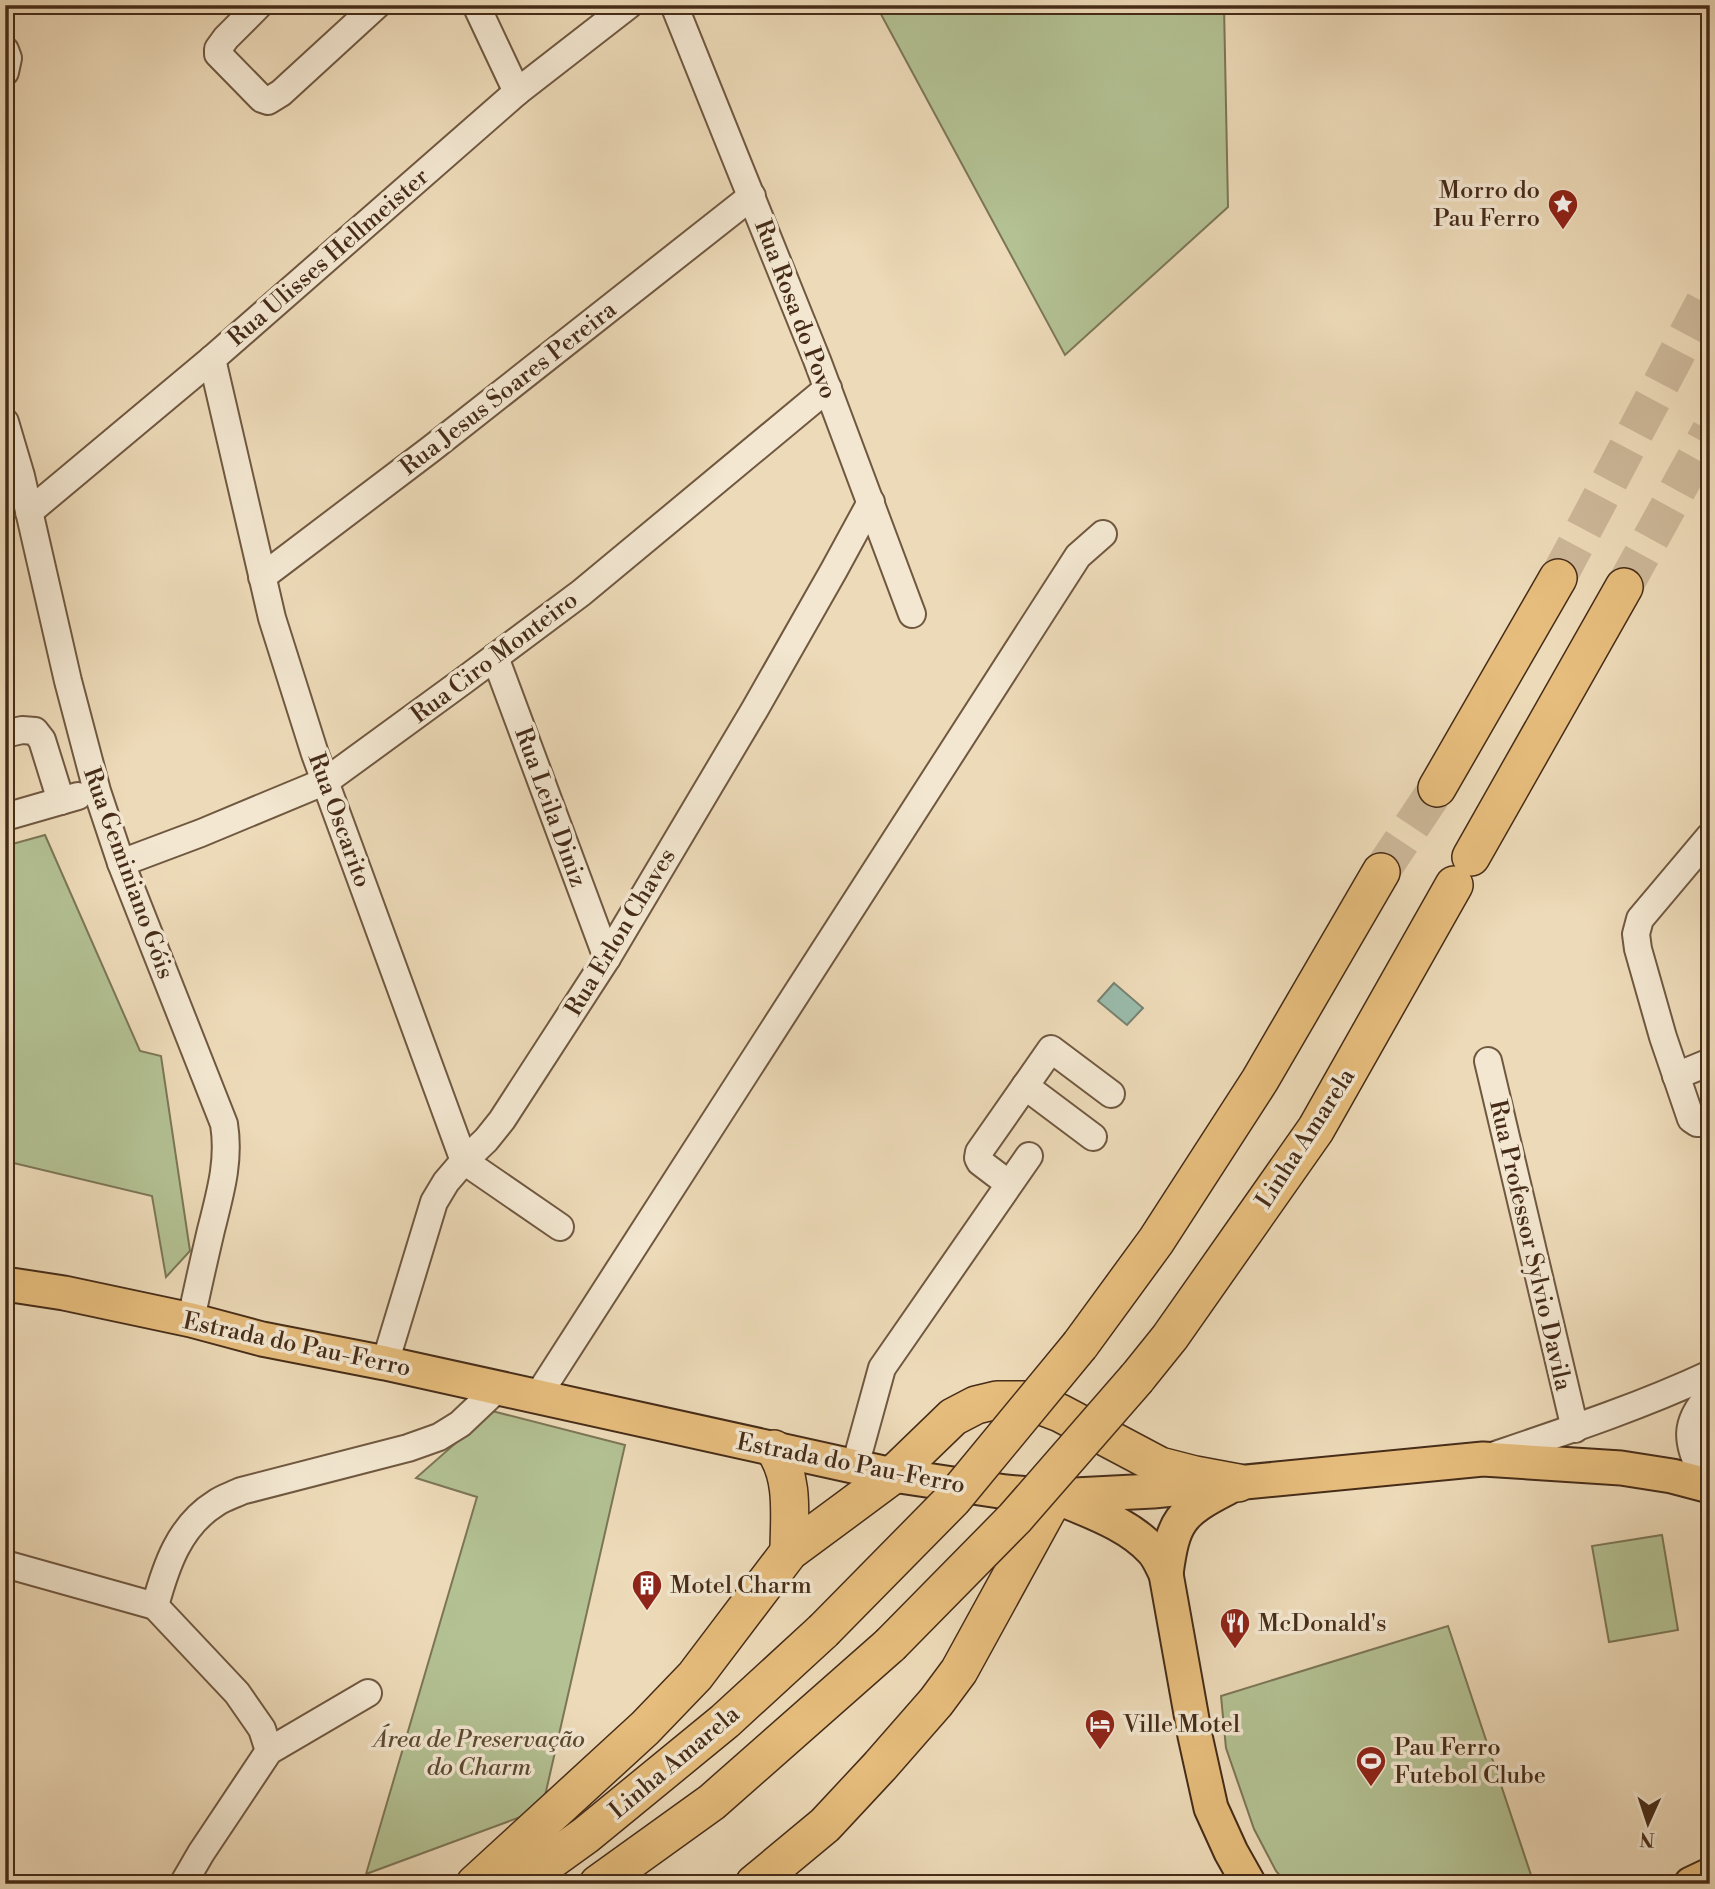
<svg xmlns="http://www.w3.org/2000/svg" width="1715" height="1889" font-family="'Libre Bodoni',serif">
	<rect width="100%" height="100%" fill="#eddab8"/>
	<filter id="stains"><feTurbulence type="fractalNoise" baseFrequency=".00286" numOctaves="4"/><feColorMatrix values="0 0 0 0 .2 0 0 0 0 .09 0 0 0 0 .02 0 0 0 .5 -.17"/></filter>
	<radialGradient id="worn" r=".72"><stop offset=".6" stop-color="#630" stop-opacity="0"/><stop offset="1" stop-color="#630" stop-opacity=".3"/></radialGradient>
	<g fill="#b3c193" stroke="#7c7656" stroke-width="2">
		<path d="M876 5H1224L1228 207 1065 355Z"/>
		<path d="M45 835 140 1051 161 1056 190 1251 166 1277 152 1196 5 1161V846Z"/>
		<path d="M492 1411 625 1445 542 1809 366 1874 477 1497 416 1478Z"/>
		<path d="M1662 1535 1678 1630 1609 1642 1592 1546Z"/>
		<path d="M1448 1626 1534 1884H1287L1276 1871 1254 1829 1226 1748 1221 1696Z"/>
	</g>
	<path fill="#9abbab" stroke="#788270" stroke-width="2" d="M1114 983 1143 1008 1127 1025 1098 1001Z"/>
	<g fill="none" stroke-linecap="round" stroke-linejoin="round">
		<g stroke="#ccb798" stroke-width="37" stroke-dasharray="37 18" stroke-linecap="butt">
			<path d="M1558 578 1710 291"/>
			<path d="M1624 587 1710 431"/>
			<path d="M1381 872 1437 788"/>
		</g>
		<g stroke="#705840" stroke-width="30">
			<g id="minor">
				<path d="M259 5 226 38 218 49V54L262 99 268 101 281 93 377 5"/>
				<path d="M476 5 517 92"/>
				<path d="M674 5 817 360 912 614"/>
				<path d="M5 50 8 58 5 72"/>
				<path d="M212 359 272 618 315 754 464 1161 560 1227"/>
				<path d="M5 422 21 476 68 681 97 791 121 863 224 1124C230 1161 220 1194 211 1230 204 1260 197 1290 191 1320"/>
				<path d="M29 512 212 359 517 92 629 5"/>
				<path d="M262 577 431 449 752 196"/>
				<path d="M495 657 607 958"/>
				<path d="M5 734 22 730 35 731 42 740 61 801"/>
				<path d="M5 817 78 796"/>
				<path d="M1710 836 1640 919 1636 934 1638 949 1663 1037 1691 1119 1697 1123H1704L1710 1120"/>
				<path d="M121 863 201 833 326 781 463 681 581 593 828 388"/>
				<path d="M1488 1061 1575 1429"/>
				<path d="M1676 1076 1710 1062"/>
				<path d="M1025 1086 1093 1137"/>
				<path d="M1009 1184 980 1162 978 1158 979 1152 1051 1049 1111 1094"/>
				<path d="M385 1363 434 1202 446 1182 464 1161 486 1140 502 1120 607 958 755 709 834 570 871 502"/>
				<path d="M537 1397 1078 556 1103 534"/>
				<path d="M1492 1456C1566 1431 1639 1407 1710 1374"/>
				<path d="M855 1466 882 1368 1029 1156"/>
				<path d="M1705 1484C1691 1446 1678 1429 1710 1394"/>
				<path d="M5 1564 155 1606"/>
				<path d="M269 1751 262 1729 237 1693 155 1606C166 1566 179 1526 216 1503 223 1498 233 1495 241 1491L408 1448 439 1437 460 1424 498 1388"/>
				<path d="M183 1884 201 1853 269 1751 368 1693"/>
			</g>
		</g>
		<g stroke="#462c18" stroke-width="37">
			<g id="major">
				<path d="M5 1284 64 1293 191 1320 262 1339 385 1363 893 1475 1006 1492 1055 1496 1153 1491 1483 1459 1621 1468 1672 1476 1710 1486"/>
				<path d="M1064 1500C1094 1513 1129 1525 1152 1550 1158 1556 1162 1566 1166 1574L1195 1736 1211 1808 1231 1852 1249 1884"/>
				<path d="M1166 1574C1173 1521 1180 1512 1227 1488"/>
				<path d="M1691 1884 1710 1875"/>
			</g>
		</g>
		<g stroke="#462c18" stroke-width="40">
			<g id="highway">
				<path d="M1437 788 1558 578"/>
				<path d="M1471 857 1624 587"/>
				<path d="M1080 1345 1156 1241 1260 1080 1381 872"/>
				<path d="M1137 1378 1170 1337 1316 1129 1454 885"/>
				<path d="M774 1449C795 1478 789 1519 789 1552"/>
				<path d="M475 1884 645 1728 695 1676 789 1552 893 1475 953 1417 976 1405 997 1400H1026L1060 1413 1160 1466 1195 1475 1238 1483"/>
				<path d="M518 1884 586 1835 725 1721 823 1631"/>
				<path d="M598 1884 712 1802 890 1645"/>
				<path d="M754 1884 825 1825 880 1766 936 1702 959 1671 1055 1496"/>
			</g>
		</g>
		<use href="#minor" stroke="#f3e7d1" stroke-width="26"/>
		<use href="#major" stroke="#e6bd7c" stroke-width="33"/>
		<use href="#highway" stroke="#e6bd7c" stroke-width="37"/>
		<g stroke="#462c18" stroke-width="40" stroke-linecap="butt">
			<g id="highway-bridge">
				<path d="M823 1631 953 1499 1080 1345"/>
				<path d="M890 1645 1015 1518 1137 1378"/>
			</g>
		</g>
		<use href="#highway-bridge" stroke="#e6bd7c" stroke-width="37"/>
	</g>
	<defs>
		<g id="sight-pin" transform="scale(1.575)"><path d="M0 17L-7.5 6A9.5 9.5 0 1 1 7.5 6Z" fill="#8f2418" stroke="#f3e7d1"/><path d="M0-6L1.8-2.2L6-1.7L2.9 1.2L3.7 5.4L0 3.3L-3.7 5.4L-2.9 1.2L-6-1.7L-1.8-2.2Z" fill="#fff"/></g>
		<g id="building-pin" transform="scale(1.575)"><path d="M0 17L-7.5 6A9.5 9.5 0 1 1 7.5 6Z" fill="#8f2418" stroke="#f3e7d1"/><path d="M-4-6H4V6H1V3H-1V6H-4ZM-2.5-4.3h1.7v1.8h-1.7ZM.8-4.3h1.7v1.8H.8ZM-2.5-1h1.7V.8h-1.7ZM.8-1h1.7V.8H.8Z" fill="#fff"/></g>
		<g id="restaurant-pin" transform="scale(1.575)"><path d="M0 17L-7.5 6A9.5 9.5 0 1 1 7.5 6Z" fill="#8f2418" stroke="#f3e7d1"/><path d="M-5-6h1v4h1v-4h1v4h1v-4h1v5L-1.5 .5V6h-2V.5L-5-1ZM5-6V6H3V1.5H1.5Q1.5-4 5-6Z" fill="#fff"/></g>
		<g id="hotel-pin" transform="scale(1.575)"><path d="M0 17L-7.5 6A9.5 9.5 0 1 1 7.5 6Z" fill="#8f2418" stroke="#f3e7d1"/><path d="M-6-4.5h1.5V1H6V5H4.5V3h-9V5H-6ZM-4 0a1.8 1.8 0 1 1 3.6 0ZM.5 0V-2.5h3Q6-2.5 6 0Z" fill="#fff"/></g>
		<g id="stadium-pin" transform="scale(1.575)"><path d="M0 17L-7.5 6A9.5 9.5 0 1 1 7.5 6Z" fill="#8f2418" stroke="#f3e7d1"/><path d="M0-5a6.5 5 0 1 0 0 10a6.5 5 0 1 0 0-10ZM-3.5-1.8h7v3.6h-7Z" fill="#fff"/></g>
	</defs>
	<g fill-rule="evenodd">
		<use href="#sight-pin" x="1563" y="204"/>
		<use href="#building-pin" x="647" y="1585"/>
		<use href="#restaurant-pin" x="1235" y="1623"/>
		<use href="#hotel-pin" x="1100" y="1724"/>
		<use href="#stadium-pin" x="1371" y="1761"/>
	</g>
	<g text-anchor="middle" stroke-width="7" stroke-linejoin="round" paint-order="stroke">
		<g font-size="24" fill="#462c18" stroke="#f3e7d1" text-anchor="start">
			<text x="1540" y="198" text-anchor="end">Morro do<tspan x="1540" dy="28">Pau Ferro</tspan></text>
			<text x="670" y="1593">Motel Charm</text>
			<text x="1258" y="1631">McDonald's</text>
			<text x="1123" y="1732">Ville Motel</text>
			<text x="1394" y="1755">Pau Ferro<tspan x="1394" dy="28">Futebol Clube</tspan></text>
		</g>
		<g font-size="24" fill="#462c18" stroke="#f3e7d1">
			<text transform="translate(328 257) rotate(-41)" y="8">Rua Ulisses Hellmeister</text>
			<text transform="translate(796 309) rotate(69)" y="8">Rua Rosa do Povo</text>
			<text transform="translate(508 388) rotate(-38)" y="8">Rua Jesus Soares Pereira</text>
			<text transform="translate(494 657) rotate(-37)" y="8">Rua Ciro Monteiro</text>
			<text transform="translate(551 807) rotate(70)" y="8">Rua Leila Diniz</text>
			<text transform="translate(340 820) rotate(70)" y="8">Rua Oscarito</text>
			<text transform="translate(129 873) rotate(70)" y="8">Rua Geminiano Góis</text>
			<text transform="translate(620 932) rotate(-59)" y="8">Rua Erlon Chaves</text>
			<text transform="translate(1305 1138) rotate(-57)" y="8">Linha Amarela</text>
			<text transform="translate(1531 1245) rotate(77)" y="8">Rua Professor Sylvio Davila</text>
			<text transform="translate(297 1344) rotate(12)" y="8">Estrada do Pau-Ferro</text>
			<text transform="translate(851 1463) rotate(11)" y="8">Estrada do Pau-Ferro</text>
			<text transform="translate(674 1762) rotate(-40)" y="8">Linha Amarela</text>
		</g>
		<g font-size="24" font-style="italic" fill="#5c4a31" stroke="#f3e7d1">
			<text x="479" y="1747">Área de Preservação<tspan x="479" dy="28">do Charm</tspan></text>
		</g>
	</g>
	<rect width="1715" height="1889" fill="none" stroke="#eddab8" stroke-width="28"/>
	<rect x="7" y="7" width="1701" height="1875" fill="none" stroke="#462c18" stroke-width="3.5"/>
	<rect x="14" y="14" width="1687" height="1861" fill="none" stroke="#462c18" stroke-width="2"/>
	<g transform="translate(1648 1823) rotate(183)" stroke="#f3e7d1" stroke-width="5" paint-order="stroke">
	<path d="M0-5L12 26L0 18L-12 26Z" fill="#462c18"/>
	<text y="-10" font-size="19" font-weight="bold" text-anchor="middle" fill="#462c18">N</text>
	</g>
	<rect width="100%" height="100%" filter="url(#stains)"/>
	<rect width="100%" height="100%" fill="url(#worn)"/>
</svg>
